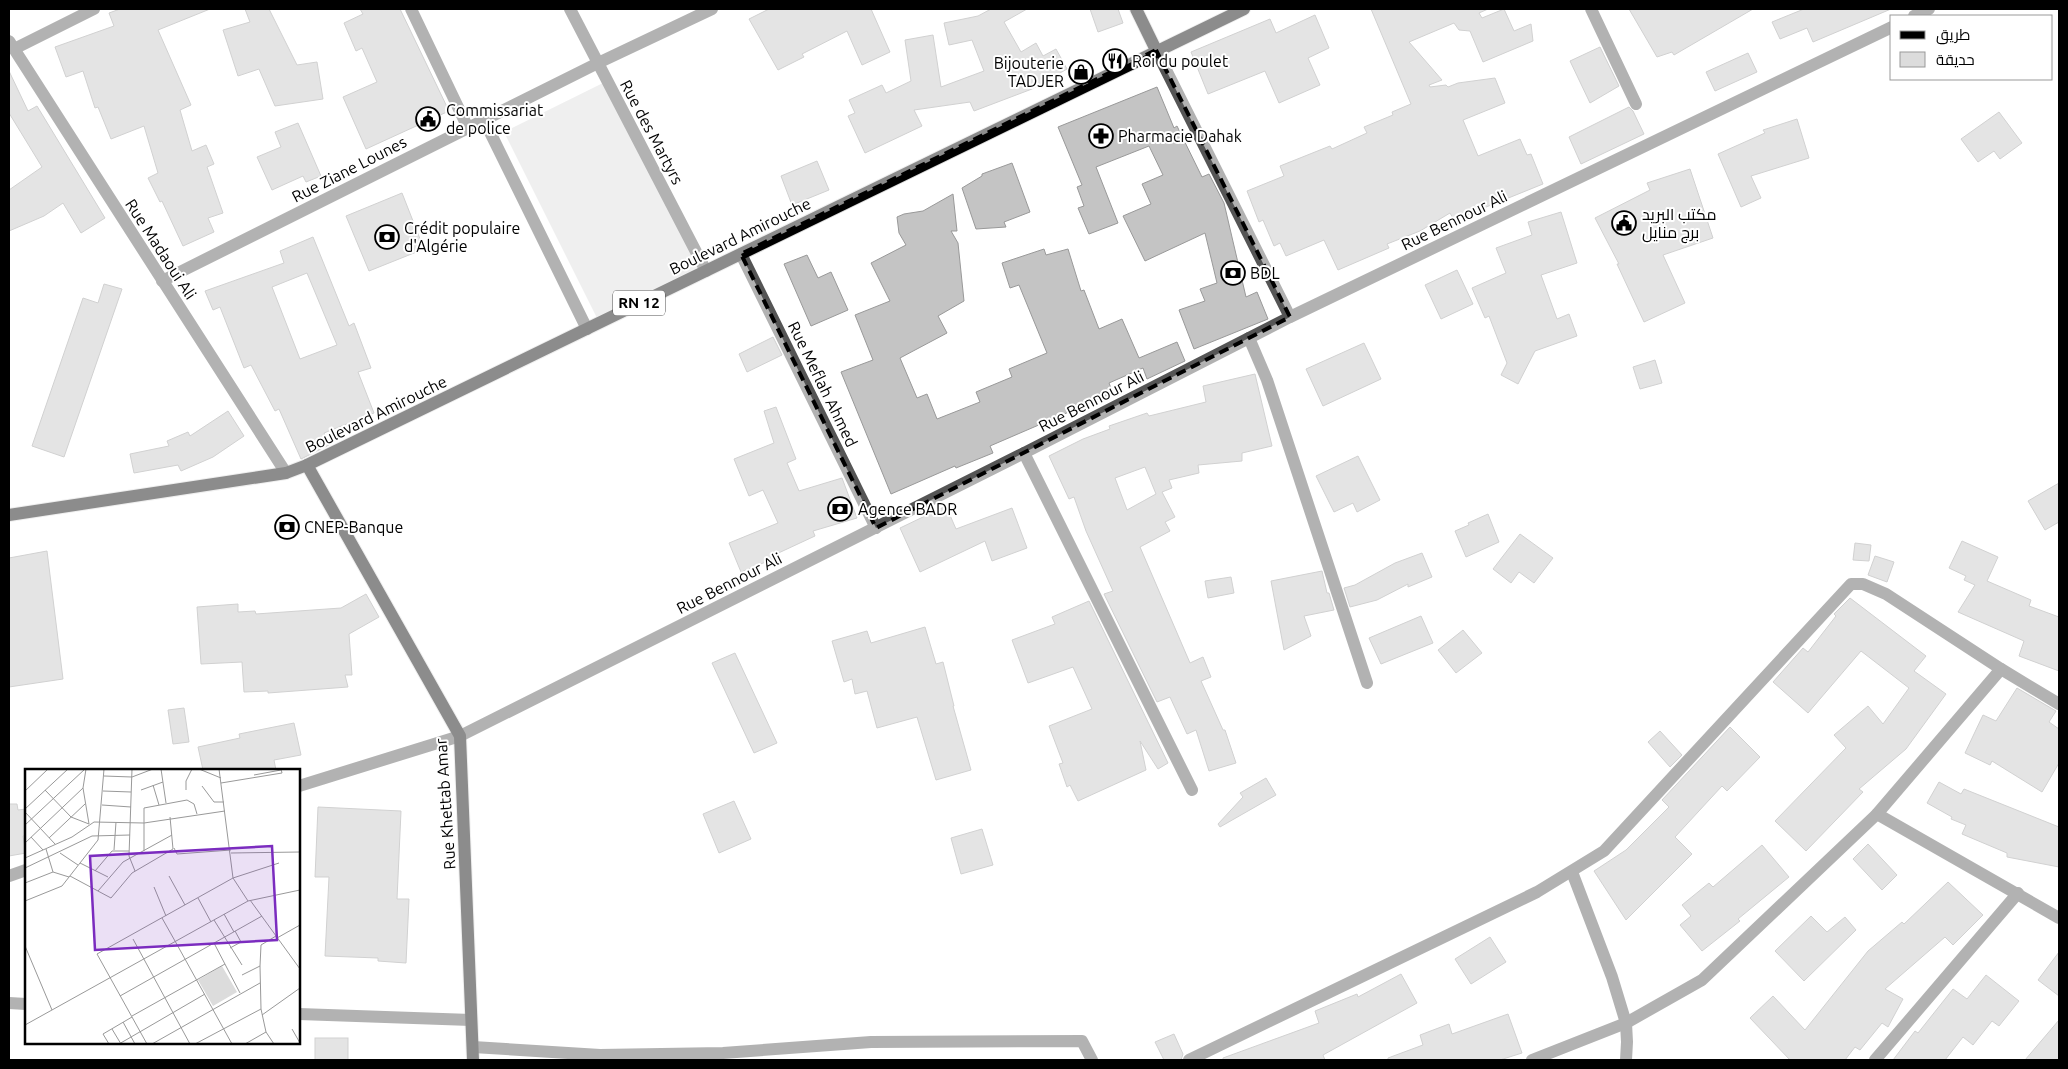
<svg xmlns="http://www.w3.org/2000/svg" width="2068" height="1069" font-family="Ubuntu,Cairo,sans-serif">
	<rect width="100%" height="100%" fill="#fff"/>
	<path fill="#dcdcdc" d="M607 81 702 273 600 324 504 132Z"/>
	<g fill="#c4c4c4" stroke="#999" fill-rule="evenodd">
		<path d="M120 9H210L158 30 191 105 180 110 192 151 206 145 214 164 207 167 223 213 208 218 214 232 183 246 162 201 160 202 148 178 158 173 144 126 111 139 98 107 95 108 83 71 66 77 55 47 114 26 109 13Z"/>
		<path d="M245 9H269L297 65 317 62 323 99 275 106 259 69 238 76 223 30 250 22Z"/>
		<path d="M360 9H400L449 111 366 149 343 97 377 82 362 48 356 51 344 23 363 14Z"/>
		<path d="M769 9H871L890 52 862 65 847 31 802 54 804 57 778 70 749 19Z"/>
		<path d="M991 9H1027L1004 22 1021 52 1036 43 1043 56 1056 49 1067 69 1032 89 974 111 970 102 914 110 922 126 865 153 848 116 855 113 849 100 882 85 886 93 911 81 905 40 933 35 941 87 984 71 972 40 949 45 944 23 978 16Z"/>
		<path d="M1090 9H1118L1123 23 1098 32Z"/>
		<path d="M1371 9H1488L1479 13 1482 18 1504 9 1514 31 1531 24 1533 41 1483 62 1470 31 1459 30 1454 23 1409 42 1442 80 1429 85 1430 87 1446 85 1448 87 1458 83 1495 78 1505 103 1463 120 1478 156 1520 139 1527 155 1531 154 1543 184 1454 220 1450 213 1420 231 1387 244 1389 248 1338 270 1324 240 1286 256 1280 243 1274 246 1263 220 1259 222 1247 191 1284 176 1280 166 1330 146 1332 149 1367 133 1364 127 1393 115 1392 112 1411 104Z"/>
		<path d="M1629 9H1753L1674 55 1672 52 1657 57Z"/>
		<path d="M1804 9H1891L1813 42 1807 28 1780 39 1772 22Z"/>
		<path d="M1315 15 1329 48 1308 58 1320 85 1279 103 1265 71 1208 94 1191 52 1270 19 1276 33Z"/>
		<path d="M1600 47 1619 86 1590 103 1570 61Z"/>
		<path d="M1748 53 1757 72 1715 91 1706 72Z"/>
		<path d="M9 71 28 111 37 106 105 218 81 233 63 203 44 216 9 231V190L42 167 9 113Z"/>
		<path d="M1157 87 1174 128 1177 126 1202 177 1209 174 1224 203 1246 297 1257 292 1268 319 1194 349 1179 310 1205 301 1200 289 1217 283 1205 233 1145 261 1123 216 1151 204 1142 184 1163 175 1149 146 1096 167 1118 223 1089 234 1078 208 1084 206 1077 187 1082 185 1058 127Z"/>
		<path d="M1629 107 1633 111 1644 134 1581 164 1569 137Z"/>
		<path d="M1999 112 2022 143 2000 159 1994 151 1978 162 1961 139Z"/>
		<path d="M1797 119 1809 158 1751 176 1761 198 1741 207 1718 154 1765 133 1763 130Z"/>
		<path d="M298 123 321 176 306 182 303 176 272 190 257 157 281 147 275 132Z"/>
		<path d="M817 161 829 190 792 205 781 176Z"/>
		<path d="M1012 163 1030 212 1004 222 1006 227 976 229 962 188 982 176V174Z"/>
		<path d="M1690 169 1713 238 1663 255 1685 303 1644 322 1617 264H1619L1595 218 1650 190 1647 183Z"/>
		<path d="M402 193 424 249 369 271 346 216Z"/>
		<path d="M953 194 957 231H951L958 243 964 301 938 316 947 333 900 358 917 398 927 394 937 419 980 402 976 392 1012 377 1009 369 1047 353 1019 285 1010 288 1002 263 1044 249 1046 255 1068 249 1081 291 1084 290 1099 329 1122 319 1139 358 1177 342 1185 361 1147 379 1143 368 1109 383 1113 393 990 446 993 453 956 468 955 466 891 494 841 372 873 360 855 315 890 301 871 263 906 245 899 233 897 217 904 214 923 211Z"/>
		<path d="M1561 212 1577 263 1541 275 1557 319 1569 314 1577 336 1535 351 1518 384 1501 375 1507 363 1489 316 1485 318 1472 288 1506 273 1496 248 1532 235 1528 222Z"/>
		<path d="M313 237 349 326 354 323 371 368 358 372 374 413 324 433 329 445 301 459 279 409 275 411 251 365 244 368 220 307 213 310 205 291 284 263 280 251ZM307 273 337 345 300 359 272 287Z"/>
		<path d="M807 255 818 278 831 272 848 310 811 326 784 264Z"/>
		<path d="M1457 270 1473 304 1441 319 1425 285Z"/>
		<path d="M104 284 122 289 64 457 32 446 83 298 98 303Z"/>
		<path d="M773 337 782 355 747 372 739 354Z"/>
		<path d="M1364 343 1381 379 1323 406 1306 369Z"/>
		<path d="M1655 360 1662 383 1640 389 1633 367Z"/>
		<path d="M1255 374 1272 446 1242 453V461L1198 465 1199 473 1169 480 1172 488 1162 492 1175 517 1165 522 1170 531 1140 547 1190 663 1203 657 1211 677 1201 681 1223 730H1225L1236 763 1209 771 1196 730 1187 734 1170 697 1157 702 1104 594 1113 591 1086 531 1074 497 1069 499 1049 456 1083 439 1110 429 1109 426 1147 413 1149 416 1206 402 1203 386ZM1145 467 1156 494 1127 510 1115 478Z"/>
		<path d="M776 407 796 459 787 463 799 491 842 478 857 518 813 531 815 536 772 556 773 559 741 572 729 543 778 523 763 490 749 496 734 459 774 443 764 411Z"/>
		<path d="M228 411 244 436 213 457 181 471 178 465 134 473 130 454 169 446 167 441 188 432 190 436Z"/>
		<path d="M1358 456 1380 500 1357 512 1353 503 1334 512 1316 476Z"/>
		<path d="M2059 483V522L2045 530 2028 501Z"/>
		<path d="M946 506 956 529 1012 508 1027 548 992 561 985 541 920 572 900 528Z"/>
		<path d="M1488 514 1499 542 1466 557 1455 531 1469 525 1468 523Z"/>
		<path d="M1520 534 1553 558 1534 583 1519 572 1511 583 1493 569Z"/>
		<path d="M1962 541 1998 557 1987 581 2031 600 2029 606 2059 617V671L2019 656 2024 641 1958 612 1975 585 1964 580 1966 576 1949 568Z"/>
		<path d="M1855 543 1871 545 1869 561 1853 560Z"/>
		<path d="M47 551 63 679 9 687V558Z"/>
		<path d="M1422 553 1432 577 1408 587V584L1377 600 1350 607 1344 588 1355 585 1395 563Z"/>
		<path d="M1875 556 1894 562 1887 582 1868 575Z"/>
		<path d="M1322 571 1327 593H1329L1334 610 1304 616 1311 636 1284 650 1271 581Z"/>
		<path d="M1231 577 1234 593 1208 598 1205 581Z"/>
		<path d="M366 594 379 617 349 634 352 675H345L348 687 268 693V691L244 692 242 662 201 664 197 607 238 604V612L255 611 256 614 341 608Z"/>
		<path d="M1850 598 1926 656 1914 671 1946 694 1906 749 1859 789 1863 792 1806 851 1775 821 1846 748 1834 735 1868 706 1883 724 1909 688 1861 651 1808 713 1773 682 1803 648 1808 652 1836 616 1834 614Z"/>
		<path d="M1089 601 1168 763 1158 769 1140 741 1146 770 1078 801 1070 785 1067 787 1059 764 1063 763 1049 726 1092 709 1073 667 1028 683 1012 640 1055 624 1052 617Z"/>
		<path d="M1421 616 1433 643 1381 664 1369 638Z"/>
		<path d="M925 627 936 664 943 662 954 706H953L971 770 936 780 917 717 877 728 867 691 855 694 852 679 844 682 832 641 867 631 871 643Z"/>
		<path d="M1463 630 1482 653 1456 673 1438 650Z"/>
		<path d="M735 653 777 743 754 753 712 663Z"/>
		<path d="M2017 688 2056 711 2049 722 2059 729V763L2042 792 1992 761 1990 765 1965 753 1983 715 1996 721Z"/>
		<path d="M184 708 189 742 173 744 168 710Z"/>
		<path d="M294 723 301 755 274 760 276 770H203L198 747 240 738 239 734Z"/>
		<path d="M1730 727 1760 757 1727 791 1722 786 1675 837 1692 854 1626 920 1594 871 1626 850 1669 807 1662 800Z"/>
		<path d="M1660 731 1682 755 1670 767 1648 742Z"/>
		<path d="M1266 778 1276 795 1220 827 1218 824 1243 797 1240 793Z"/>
		<path d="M1939 782 1961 794 1964 789 2059 827V867L2007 857V853L1962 834 1966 825 1951 819 1952 817 1927 803Z"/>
		<path d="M734 801 751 839 719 853 703 814Z"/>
		<path d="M9 804H17L18 810 26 809V836H23L26 853 9 856Z"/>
		<path d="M318 807 401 811 397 899H409L406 963 378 961V958L325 956 329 877H315Z"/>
		<path d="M982 829 993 865 961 874 951 838Z"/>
		<path d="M1868 844 1897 875 1882 890 1853 859Z"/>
		<path d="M1762 845 1789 877 1738 919 1740 921 1702 951 1680 925 1691 916 1682 905 1709 883 1713 887Z"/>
		<path d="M1948 882 1983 915 1953 945 1945 937 1885 989 1903 999 1888 1027 1882 1023 1860 1050 1855 1047 1845 1060H1790L1750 1018 1773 996 1805 1030 1868 951 1902 922 1904 924Z"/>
		<path d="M1811 916 1827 932 1845 917 1856 930 1804 981 1775 951Z"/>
		<path d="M1490 937 1506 962 1471 984 1455 959Z"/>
		<path d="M2059 952V996L2038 980Z"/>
		<path d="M1401 974 1417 1003 1323 1055 1325 1060H1223V1058L1319 1023 1315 1011 1357 994 1358 997Z"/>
		<path d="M1986 975 2019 1001 1999 1026 1992 1021 1973 1045 1963 1037 1945 1060H1893L1915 1031 1918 1033 1953 989 1967 999Z"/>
		<path d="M1508 1014 1522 1053 1500 1060H1388V1058L1423 1045 1420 1035 1449 1024 1452 1034Z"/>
		<path d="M2059 1020V1060H2025Z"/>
		<path d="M1174 1034 1183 1054 1181 1060H1164L1155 1042Z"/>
		<rect x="315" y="1038" width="33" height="22"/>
	</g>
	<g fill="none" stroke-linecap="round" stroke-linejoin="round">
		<g stroke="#dbdbdb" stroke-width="14">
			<g id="major">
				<path d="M1136 9 1156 50"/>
				<path d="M307 465 460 736 473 1060"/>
				<path d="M9 515 286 473 307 465 1244 9"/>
			</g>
		</g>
		<g stroke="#555" stroke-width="12">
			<path d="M411 9 468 128"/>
			<path d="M570 9 706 271"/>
			<path d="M1591 9 1636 104"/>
			<path d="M1914 16 1929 9"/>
			<path d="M9 41 286 473"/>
			<path d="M14 49 94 9"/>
			<path d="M1156 50 1290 317"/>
			<path d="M484 120 587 329"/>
			<path d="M741 254 876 528"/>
			<path d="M162 281 598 63 712 9"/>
			<path d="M1249 338 1267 380 1367 683"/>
			<path d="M1024 453 1192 790"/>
			<path d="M299 786 460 736 1024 453 1290 317 1892 27"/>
			<path d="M1877 814 2059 918"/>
			<path d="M1572 872 1612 977 1626 1023 1627 1042 1626 1060"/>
			<path d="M9 876 26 870"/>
			<path d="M9 1003 26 1004"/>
			<path d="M299 1014 471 1020"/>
			<path d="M473 1047 600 1055 723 1053 871 1042 1082 1041 1092 1060"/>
			<path d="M1189 1060 1537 892 1604 851 1851 584H1863L1886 594 2001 669 2059 704"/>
			<path d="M1532 1060 1626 1023 1702 980 1877 814 2001 669"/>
			<path d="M1875 1060 2018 893"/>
		</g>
		<use href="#major" stroke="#000" stroke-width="12"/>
	</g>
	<path d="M0 0H2068V1069H0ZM1156 50 1290 317 876 528 741 254Z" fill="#fff" fill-opacity=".55" fill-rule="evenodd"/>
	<path fill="none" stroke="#000" stroke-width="4" stroke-dasharray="10 6" stroke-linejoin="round" d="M1156 50 1290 317 876 528 741 254Z"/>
	<defs>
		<g id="restaurant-ring" transform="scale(1.25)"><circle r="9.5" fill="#fff" stroke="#000" stroke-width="1.5"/><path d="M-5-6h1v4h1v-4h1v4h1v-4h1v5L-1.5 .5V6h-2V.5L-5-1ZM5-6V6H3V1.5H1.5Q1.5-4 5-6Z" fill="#000"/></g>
		<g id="shop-ring" transform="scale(1.25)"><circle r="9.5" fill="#fff" stroke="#000" stroke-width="1.5"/><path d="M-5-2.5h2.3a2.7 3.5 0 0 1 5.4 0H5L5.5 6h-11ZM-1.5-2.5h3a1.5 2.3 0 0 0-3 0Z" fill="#000"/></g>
		<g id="civic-ring" transform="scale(1.25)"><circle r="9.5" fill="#fff" stroke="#000" stroke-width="1.5"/><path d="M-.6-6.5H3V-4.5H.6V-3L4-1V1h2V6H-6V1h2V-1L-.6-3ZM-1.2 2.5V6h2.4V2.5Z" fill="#000"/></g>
		<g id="pharmacy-ring" transform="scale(1.25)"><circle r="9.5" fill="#fff" stroke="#000" stroke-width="1.5"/><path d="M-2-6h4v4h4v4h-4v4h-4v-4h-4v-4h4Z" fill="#000"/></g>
		<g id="bank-ring" transform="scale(1.25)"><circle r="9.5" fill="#fff" stroke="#000" stroke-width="1.5"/><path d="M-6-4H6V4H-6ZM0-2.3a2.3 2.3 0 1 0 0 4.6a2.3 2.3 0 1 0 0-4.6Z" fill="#000"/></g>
	</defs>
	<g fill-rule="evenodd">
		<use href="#restaurant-ring" x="1115" y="61"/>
		<use href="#shop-ring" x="1081" y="72"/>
		<use href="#civic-ring" x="428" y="119"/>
		<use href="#pharmacy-ring" x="1101" y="136"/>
		<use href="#civic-ring" x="1624" y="223"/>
		<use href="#bank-ring" x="387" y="237"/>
		<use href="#bank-ring" x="1233" y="273"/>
		<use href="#bank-ring" x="840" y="509"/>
		<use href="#bank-ring" x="287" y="527"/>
	</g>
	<g text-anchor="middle" stroke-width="4" stroke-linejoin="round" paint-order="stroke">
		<rect fill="#fff" stroke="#4c4c4c" stroke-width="1" x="613" y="290.5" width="52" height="25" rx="4"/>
		<g font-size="15" font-weight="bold" fill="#000">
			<text x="639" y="308">RN 12</text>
		</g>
		<g font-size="16" fill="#000" stroke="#fff" text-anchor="start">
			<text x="1132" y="67">Roi du poulet</text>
			<text x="1064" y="69" text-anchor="end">Bijouterie<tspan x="1064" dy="18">TADJER</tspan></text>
			<text x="446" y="116">Commissariat<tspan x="446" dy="18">de police</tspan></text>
			<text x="1118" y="142">Pharmacie Dahak</text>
			<text x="1642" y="220">مكتب البريد<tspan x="1642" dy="18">برج منايل</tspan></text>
			<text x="404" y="234">Crédit populaire<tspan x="404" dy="18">d'Algérie</tspan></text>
			<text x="1250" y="279">BDL</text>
			<text x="858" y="515">Agence BADR</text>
			<text x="304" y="533">CNEP-Banque</text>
		</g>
		<g font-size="16" fill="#000" stroke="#fff">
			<text transform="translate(652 132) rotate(62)" y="6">Rue des Martyrs</text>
			<text transform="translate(349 169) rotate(-27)" y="6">Rue Ziane Lounes</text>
			<text transform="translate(1454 220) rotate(-26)" y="6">Rue Bennour Ali</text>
			<text transform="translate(740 236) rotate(-26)" y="6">Boulevard Amirouche</text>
			<text transform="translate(161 249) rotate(57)" y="6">Rue Madaoui Ali</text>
			<text transform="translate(823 384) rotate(64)" y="6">Rue Meflah Ahmed</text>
			<text transform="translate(1091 401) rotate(-27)" y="6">Rue Bennour Ali</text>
			<text transform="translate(376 414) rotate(-26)" y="6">Boulevard Amirouche</text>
			<text transform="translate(729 583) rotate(-27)" y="6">Rue Bennour Ali</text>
			<text transform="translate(445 804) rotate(-94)" y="6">Rue Khettab Amar</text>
		</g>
	</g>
	<g transform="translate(25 769)">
		<rect width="275" height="275" fill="#fff"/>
		<path d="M197 197 212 223 188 237 173 211Z" fill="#dcdcdc"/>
		<path fill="none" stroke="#999" stroke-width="1" d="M61 0 58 19 64 55M107 0 104 87 110 102M136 0 141 34M174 0 196 9M194 0 208 109 223 132M229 6 256 1M79 7 107 8 128 0M196 14 257 4 256 0M128 16 134 36M177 17 189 33H199M20 21 46 48 64 55M116 21 138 13M161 21V12L167 0M0 22 23 0M78 22 106 23M77 36 106 38M0 40 43 0M0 43 30 75M0 56 60 0M6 68 18 81M24 69 60 35M0 74 58 19M149 79 152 85 206 81M21 80 28 103 44 108M89 81 91 53M119 82V39L162 31 169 35 172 45M35 84 53 96M206 84 275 83M0 89 47 68 69 53 119 54 200 42M55 94 83 108M0 99 67 67 105 66M70 102 87 82H104M45 107 86 129 107 104 148 80 145 48M144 107 160 136M0 114 28 103M129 118 141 147M73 122 98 93 147 66M173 129 186 153M225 131 275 200M0 132 37 117 73 71 79 0M199 145 209 163M137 149 150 172M189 151 217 196M252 169 275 156M108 170 165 275M150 172 207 275M189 174 215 224M0 177 27 241M205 179 216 173 210 162M217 206 235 197M95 227 237 147M237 246 275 219M107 247 200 195M98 253 110 275M0 256 223 132 275 121M87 260 96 275M267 260 275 274M84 275 78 265 107 248M94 275 180 225M122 275 72 185 208 109 254 94M127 275 235 214M170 275 236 240M220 275 241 263M249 275 241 263 236 240 235 197 236 176 251 167"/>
		<path fill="#7b2cbf" fill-opacity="0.15" stroke="#7b2cbf" stroke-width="2.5" d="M247 77 252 171 70 181 65 87Z"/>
		<rect width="275" height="275" fill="none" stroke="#000" stroke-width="2.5"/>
	</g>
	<rect width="2068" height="1069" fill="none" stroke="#000000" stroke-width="20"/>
	<rect x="1890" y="15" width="162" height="65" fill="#ffffff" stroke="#999999"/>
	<rect x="1900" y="31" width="25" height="8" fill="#000000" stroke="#999999"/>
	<text x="1936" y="40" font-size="15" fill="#000000">طريق</text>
	<rect x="1900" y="52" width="25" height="15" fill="#dcdcdc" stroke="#999999"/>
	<text x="1936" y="65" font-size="15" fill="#000000">حديقة</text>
</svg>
